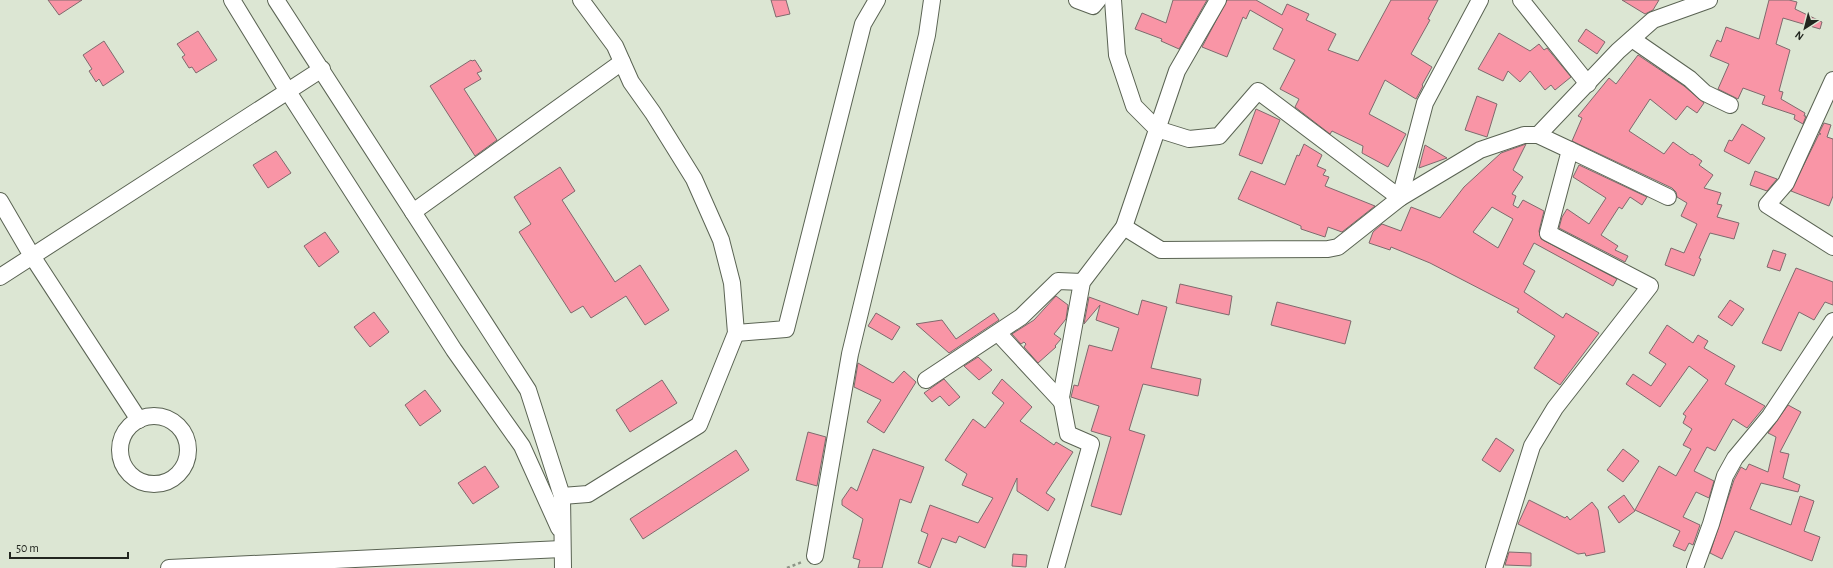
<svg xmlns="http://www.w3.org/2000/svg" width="1833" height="568" font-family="'Alegreya Sans',sans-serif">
	<rect width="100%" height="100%" fill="#dce6d3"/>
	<g fill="#f995a6" stroke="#7f6a6d" fill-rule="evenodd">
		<path d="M48 0H82L59 15Z"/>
		<path d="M771 0H786L790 14 776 17Z"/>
		<path d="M1173 0H1207L1179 49 1161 41 1162 39 1135 29 1142 13 1166 23Z"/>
		<path d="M1227 0H1256L1282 15 1287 4 1309 14 1306 20 1336 34 1328 50 1358 61 1391 0H1438L1428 19 1430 20 1411 54 1432 67 1422 85 1423 86 1416 99 1385 80 1369 114 1406 134 1388 167 1362 153 1363 146 1332 131 1330 134 1295 107 1299 99 1280 89 1295 60 1273 49 1283 29 1250 10 1246 19 1243 17 1227 57 1202 47Z"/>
		<path d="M1622 0H1659L1653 10 1645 14Z"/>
		<path d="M1769 0H1789L1797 2 1795 9 1822 22 1820 29 1783 18 1776 44 1790 50 1779 91 1783 92 1781 99 1805 113 1804 116H1806L1803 124 1794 119 1795 115 1762 104 1765 96 1743 88 1738 99 1718 89 1729 64 1710 56 1717 40 1721 42 1726 27 1759 39Z"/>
		<path d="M1586 29 1605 42 1597 54 1578 41Z"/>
		<path d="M198 31 217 60 196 73 192 67 189 68 182 57 185 55 177 44Z"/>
		<path d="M1499 33 1530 51 1539 44 1544 50 1547 48 1571 77 1555 90 1551 85 1545 90 1530 71 1520 82 1508 71 1503 81 1478 69Z"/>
		<path d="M104 41 124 72 103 86 99 79 96 82 89 71 92 69 83 55Z"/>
		<path d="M1638 55 1684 86 1704 103 1697 113 1687 106 1676 120 1650 99 1629 131 1664 154 1673 142 1691 155 1692 154 1702 161 1699 165 1713 175 1704 188 1721 193 1717 204 1722 205 1717 217 1739 223 1734 239 1710 233 1699 258 1701 259 1694 276 1665 265 1671 248 1684 253 1697 224 1681 216 1687 203 1677 197 1676 192 1672 188 1572 141 1582 118 1578 116 1609 78 1616 84Z"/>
		<path d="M471 60 472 61 475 60 482 71 477 73 481 79 464 89 497 140 475 156 430 86Z"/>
		<path d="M1477 96 1497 104 1487 137 1465 130Z"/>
		<path d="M1256 109 1280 120 1262 164 1239 155Z"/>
		<path d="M1824 123 1831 125 1827 137 1833 139V196L1829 206 1791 191 1819 134H1821L1819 133Z"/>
		<path d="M1742 124 1765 138 1749 164 1724 151 1729 140 1732 141Z"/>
		<path d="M1304 144 1322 155 1317 166 1326 170 1323 175 1329 177 1325 186 1375 206 1342 232 1328 227 1325 237 1301 229V226L1238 199 1251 171 1285 185 1297 155 1299 156Z"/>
		<path d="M1526 144 1513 170 1523 177 1512 194 1516 196 1513 205 1518 208 1523 200 1544 211 1539 231 1541 239 1617 279 1613 286 1534 243 1523 264 1535 271 1524 292 1563 318 1566 313 1599 333 1560 385 1534 368 1555 336 1517 312 1519 309 1430 263 1391 247 1390 250 1369 243 1373 232 1382 224 1401 231 1411 207 1440 218 1464 187 1501 153ZM1492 207 1513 219 1498 248 1473 232Z"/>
		<path d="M1425 145 1447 158 1419 168Z"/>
		<path d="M276 151 291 173 268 188 253 165Z"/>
		<path d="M1579 165 1647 197 1642 205 1630 197 1622 209 1619 207 1601 235 1618 246 1615 250 1628 256 1625 262 1559 228 1562 217 1567 209 1589 224 1606 198 1573 177Z"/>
		<path d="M560 167 575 191 562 200 615 282 640 265 669 310 645 325 626 296 591 318 583 306 571 313 519 232 531 224 514 197Z"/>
		<path d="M1755 171 1777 179 1767 191 1750 185Z"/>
		<path d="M325 232 339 252 319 267 304 246Z"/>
		<path d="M1773 250 1786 254 1780 271 1767 267Z"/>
		<path d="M1796 268 1833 282V305L1825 302 1814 320 1799 312 1781 351 1762 343Z"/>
		<path d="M1180 284 1232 296 1229 315 1176 303Z"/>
		<path d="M1056 296 1068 305 1066 319 1054 334 1061 339 1055 346 1056 347 1038 363 1024 347 1026 344 1024 342 1021 344 1012 334 1034 320Z"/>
		<path d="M1089 297 1138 315 1142 300 1167 307 1151 368 1201 379 1198 396 1143 384 1129 430 1145 435 1121 515 1091 506 1111 437 1091 431 1099 406 1071 397 1074 385 1078 386 1089 345 1112 351 1119 328 1096 320 1100 305 1084 324Z"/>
		<path d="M1730 300 1744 309 1732 326 1718 317Z"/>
		<path d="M1277 302 1351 321 1345 344 1271 325Z"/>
		<path d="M374 312 389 332 370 347 354 327Z"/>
		<path d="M876 313 900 327 892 340 868 326Z"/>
		<path d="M994 313 999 320 949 353 916 324 942 320 956 339Z"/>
		<path d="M1667 325 1693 343 1698 335 1708 341 1704 348 1735 366 1725 384 1765 406 1747 428 1733 419 1715 451 1707 447 1694 471 1714 481 1709 498 1696 492 1683 517 1700 525 1693 545 1689 543 1685 551 1673 546 1680 531 1635 510 1659 466 1676 476 1691 449 1683 445 1692 429 1683 423 1686 416 1683 414 1708 380 1689 366 1660 407 1626 384 1633 374 1651 386 1666 364 1649 353Z"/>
		<path d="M978 357 992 370 979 380 964 366Z"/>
		<path d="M858 363 893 383 904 371 916 382 884 433 867 422 881 400 854 387Z"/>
		<path d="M944 379 960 397 949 406 940 396 932 402 924 393Z"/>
		<path d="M1002 379 1032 407 1020 421 1054 445 1056 442 1073 452 1046 493 1055 499 1048 511 1017 491V478L985 548 959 536 956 543 942 538 930 568 918 563 928 534 921 531 930 505 978 523 993 498 962 485 967 474 945 460 973 419 985 428 1004 403 992 393Z"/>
		<path d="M662 380 677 403 630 432 616 410Z"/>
		<path d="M425 390 441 411 420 426 405 405Z"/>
		<path d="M1788 405 1801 412 1780 452 1789 454 1783 478 1800 485 1798 492 1761 483 1750 509 1791 525 1800 496 1814 501 1804 531 1820 537 1812 561 1735 531 1722 559 1710 553 1734 480 1741 467 1746 470 1749 464 1768 472 1776 437 1768 433Z"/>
		<path d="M808 432 826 437 817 486 796 480Z"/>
		<path d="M1496 438 1514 450 1500 472 1482 460Z"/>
		<path d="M873 449 924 467 911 503 900 499 882 568H858L860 560 853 558 863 519 842 505V500L851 487 857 491Z"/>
		<path d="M1623 449 1639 461 1623 482 1607 470Z"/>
		<path d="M736 450 749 470 643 539 630 519Z"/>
		<path d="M485 466 499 487 473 504 458 483Z"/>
		<path d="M1624 495 1635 511 1619 523 1608 507Z"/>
		<path d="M1529 500 1565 518 1567 516 1570 520 1592 502 1598 510 1605 552 1586 556 1585 553 1578 554 1518 524Z"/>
		<path d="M1509 552 1531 553V566L1505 565Z"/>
		<path d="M1013 554 1027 555 1026 567 1012 566Z"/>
	</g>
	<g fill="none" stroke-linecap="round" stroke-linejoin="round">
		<g stroke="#5a6353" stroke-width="18">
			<g id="street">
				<path d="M232 0 287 90 454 350 522 446 559 528"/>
				<path d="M276 0 528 390 562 496 563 568"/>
				<path d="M1077 0 1093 6 1098 0"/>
				<path d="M1113 0 1117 55 1134 106 1157 129 1189 139 1219 136 1258 91 1400 198 1425 103 1480 0"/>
				<path d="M1521 0 1588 84"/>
				<path d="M1632 39 1690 79 1705 93 1730 105"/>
				<path d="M1833 80 1786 183 1767 205 1833 247"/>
				<path d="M1570 150 1668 197"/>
				<path d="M0 201 32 256 139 420"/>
				<path d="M413 212 622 62"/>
				<path d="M1124 227 1177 71 1218 0"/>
				<path d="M0 277 322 69"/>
				<path d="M736 333 786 329 863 24 877 0"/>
				<path d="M998 333 1062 402"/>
				<path d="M926 380 1021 317 1058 281 1082 282"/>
				<circle cx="154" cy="450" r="34"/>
				<path d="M562 496 588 494 699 425 736 333 732 283 721 240 694 179 653 113 631 82 615 46 581 0"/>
				<path d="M815 556 850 354 927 35 932 0"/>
				<path d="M169 568 562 549"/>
				<path d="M1056 568 1091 444 1068 434 1061 397 1082 282 1124 227 1161 250 1328 249 1338 247 1400 198 1480 150 1524 135H1538L1618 51 1653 20 1709 0"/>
				<path d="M1494 568 1532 446 1555 408 1650 286 1548 233 1570 150 1538 135"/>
				<path d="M1695 568 1711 524 1725 476 1735 458 1770 416 1833 321"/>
			</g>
		</g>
		<path stroke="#8d9587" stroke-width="2.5" stroke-dasharray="3 3" stroke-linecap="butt" d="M787 568 802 562"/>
		<use href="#street" stroke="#fff" stroke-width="16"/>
	</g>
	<g transform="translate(1805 28) rotate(216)" stroke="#dce6d3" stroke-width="3" paint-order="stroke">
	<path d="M0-3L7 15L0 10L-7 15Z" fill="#22261f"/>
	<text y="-6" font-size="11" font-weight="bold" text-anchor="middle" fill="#22261f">N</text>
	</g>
	<path d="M10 552v6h118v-6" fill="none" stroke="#22261f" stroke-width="2"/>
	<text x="16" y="552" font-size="12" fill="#22261f" stroke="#dce6d3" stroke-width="3" paint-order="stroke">50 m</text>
</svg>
